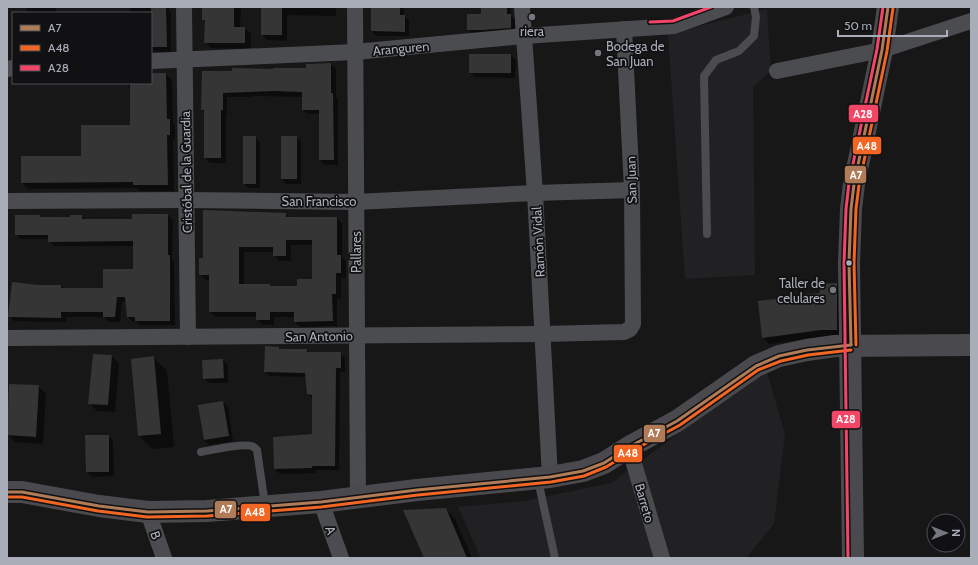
<svg xmlns="http://www.w3.org/2000/svg" width="978" height="565" font-family="Cabin,sans-serif">
	<rect width="100%" height="100%" fill="#171717"/>
	<g fill="#212123">
		<path d="M767 9 771 71 753 87 755 275 685 279 668 34Z"/>
		<path d="M766 369 785 434 774 524 746 558H481L458 507 524 501 611 483Z"/>
	</g>
	<g fill="#0007" fill-rule="evenodd">
		<rect x="27" y="7" width="29" height="6"/>
		<path d="M131 7H169V11L171 13V52L151 51V13H130Z"/>
		<path d="M203 7H241L240 28H245L251 34V49L211 48 205 42 206 22 203 19Z"/>
		<path d="M262 7H336V16L287 15V41L267 40 262 35Z"/>
		<path d="M370 7H404V16L409 21V36H376L372 31V9Z"/>
		<path d="M482 7H511V16L516 20 515 32 473 34 468 30 482 15Z"/>
		<path d="M511 55 516 60 515 78 475 77 470 73Z"/>
		<path d="M331 64 336 69V97L338 99V165H325L320 160V114H308L303 110V97L252 96V97H227V115H226V163H210L205 158V113L202 110 203 72 307 69V65Z"/>
		<path d="M151 74H166L172 80 173 123 175 126V140H173L174 191H140L137 188 28 189 22 183 82 157 131 126V92L129 89V83H151Z"/>
		<path d="M255 137 260 142V188H249L244 184Z"/>
		<path d="M296 137 301 141V184H286L282 179Z"/>
		<path d="M286 214 290 218H337L342 223V257L346 261V278H341V299H337V326L300 327 295 322V317H274V325H263L258 320V317H216L210 312V280H206L200 275 204 259ZM291 245H313V280L298 287 244 285V252H274V255L279 261H291Z"/>
		<path d="M133 215H168L173 220 172 259 174 261 175 325H140L137 322H133L128 317 126 302H122L120 322H109L104 317H66V322L14 321 9 316 38 286H61L64 289H104L134 270V246H54L49 241V239H20L16 234 39 216 41 218H71L82 216 86 220H133Z"/>
		<path d="M836 284 843 290 844 336H828L769 344 763 337 821 294Z"/>
		<path d="M266 347 279 348 282 350H307L310 353H340L345 358V372H340L339 470H316V473L280 474 275 469 313 435V399L308 394 307 377 270 376 265 372Z"/>
		<path d="M112 356 119 364 115 412 97 411 89 403Z"/>
		<path d="M153 357 167 371 174 447 153 449 139 436Z"/>
		<path d="M223 360 228 365V383H209L204 379Z"/>
		<path d="M38 386 46 394 43 444 15 442 8 435Z"/>
		<path d="M223 402 228 407 233 441 209 445 204 440Z"/>
		<path d="M109 436 113 441 114 476 92 477 87 472Z"/>
		<path d="M446 509 455 519 472 558H425Z"/>
	</g>
	<g fill="#353536" fill-rule="evenodd">
		<path d="M151 7H166L167 47H151Z"/>
		<path d="M202 7H234V27H245V43H204L205 20H202Z"/>
		<rect x="261" y="7" width="21" height="28"/>
		<path d="M371 7H400V15H405V32L371 31Z"/>
		<path d="M481 7H507V14H511V28L483 30H467V14H481Z"/>
		<rect x="469" y="54" width="42" height="19"/>
		<path d="M331 63V93H333L334 160H319V110H302V92L273 91 223 93V110H221V158H204V110H201L202 71H232V68L273 69V68H306V64Z"/>
		<path d="M151 73H166L167 119H170V135H167L168 185H133V182L21 183V156H81V125H130V83H151Z"/>
		<rect x="243" y="136" width="13" height="48"/>
		<rect x="281" y="136" width="16" height="43"/>
		<path d="M203 210 286 213V217H337V255H341V273H336V294H332L333 321 294 322V312H270V320H256V312H209V275H199V258H203ZM286 240H312V279H297V286H270V284H239V247H273V256H286Z"/>
		<path d="M132 214H168V255H170V321H135V317H127L125 297H117L115 317H103V312H61V318L8 317 12 282 39 285H61V288H103V269H133V241L48 242V235H15V215H40V217H70V215H82V219H132Z"/>
		<path d="M837 283V330H821L762 338 758 301 793 297V295L820 293 819 284Z"/>
		<path d="M265 346 279 347V349H307V352H341V368H336L335 466H312V468L274 469 273 437 312 434V395L307 394 305 373 264 372Z"/>
		<path d="M93 354 112 355 108 405 88 404Z"/>
		<path d="M154 356 161 434 138 436 131 359Z"/>
		<path d="M223 359 224 378 203 379 202 360Z"/>
		<path d="M9 384 39 385 36 437 7 435Z"/>
		<path d="M223 401 229 436 204 440 198 405Z"/>
		<path d="M85 435H109V472H86Z"/>
		<path d="M446 508 467 558H424L403 510Z"/>
	</g>
	<g fill="none" stroke-linecap="round" stroke-linejoin="round">
		<g stroke="#4b4c50" stroke-width="8">
			<path d="M707 234 704 76 716 60 739 51 754 36 756 17 754 7"/>
			<path d="M201 452C212 450 242 443 252 446 254 447 256 449 257 450L265 505"/>
			<path d="M538 480 555 558"/>
		</g>
		<g stroke="#4b4c50" stroke-width="16">
			<path d="M184 7 188 337"/>
			<path d="M355 7 358 498"/>
			<path d="M522 7 535 193 550 477"/>
			<path d="M151 61 355 52 524 36 674 26 726 7"/>
			<path d="M7 69 13 68"/>
			<path d="M777 71 882 50 971 21"/>
			<path d="M7 201 186 200 356 202 535 193 632 190"/>
			<path d="M7 338 543 334 624 332 630 329 633 324 632 190 624 29"/>
			<path d="M629 447 662 558"/>
			<path d="M321 502 341 558"/>
			<path d="M148 512 164 558"/>
		</g>
		<g stroke="#4a4a4e" stroke-width="22">
			<path d="M7 492H22L99 506 148 512 207 511 321 502 417 490 550 477 583 471 604 463 629 447 677 421 756 366 779 356 807 350 835 346 971 345"/>
			<path d="M853 558 849 263 851 209 854 184 882 50 888 7"/>
		</g>
		<g stroke="#111113" stroke-width="6">
			<g id="bus-1">
				<path d="M851 345 849 263 851 209 854 184 882 50 888 7"/>
				<path d="M7 492H22L99 506 148 512 207 511 321 502 417 490 550 477 583 471 604 463 629 447 677 421 756 366 779 356 807 350 851 345"/>
			</g>
		</g>
		<g stroke="#111113" stroke-width="6">
			<g id="bus-2">
				<path d="M856 345 854 263 856 209 859 185 887 51 893 8"/>
				<path d="M7 497H22L98 511 147 517 207 516 321 507 418 495 551 482 584 476 606 467 632 451 680 425 758 370 781 361 808 355 851 350"/>
			</g>
		</g>
		<g stroke="#111113" stroke-width="6">
			<g id="bus-3">
				<path d="M650 22 673 21 711 7"/>
				<path d="M848 558 844 263 846 209 849 183 877 49 883 7"/>
			</g>
		</g>
		<use href="#bus-1" stroke="#b07c57" stroke-width="3"/>
		<use href="#bus-2" stroke="#f26522" stroke-width="3"/>
		<use href="#bus-3" stroke="#f34667" stroke-width="3"/>
	</g>
	<g fill="#757880" stroke="#111113" stroke-width="1.5">
		<circle cx="532" cy="17" r="4"/>
		<circle cx="598" cy="53" r="4"/>
		<circle cx="833" cy="290" r="4"/>
	</g>
	<circle fill="#a8adb8" stroke="#111113" stroke-width="1.5" cx="849" cy="263" r="3.5"/>
	<g text-anchor="middle" stroke-width="3.5" stroke-linejoin="round" paint-order="stroke">
		<g font-size="13" fill="#a8adb8" stroke="#111113">
			<text x="532" y="36">riera</text>
			<text x="606" y="51" text-anchor="start">Bodega de<tspan x="606" dy="15">San Juan</tspan></text>
			<text x="825" y="288" text-anchor="end">Taller de<tspan x="825" dy="15">celulares</tspan></text>
		</g>
		<g font-size="13" fill="#a8adb8" stroke="#111113">
			<text transform="translate(401 48) rotate(-5)" y="5">Aranguren</text>
			<text transform="translate(186 172) rotate(-91)" y="5">Cristóbal de la Guardia</text>
			<text transform="translate(631 180) rotate(-92)" y="5">San Juan</text>
			<text x="319" y="206">San Francisco</text>
			<text transform="translate(538 242) rotate(-93)" y="5">Ramón Vidal</text>
			<text transform="translate(356 252) rotate(-90)" y="5">Pallares</text>
			<text transform="translate(319 336) rotate(-1)" y="5">San Antonio</text>
			<text transform="translate(645 503) rotate(74)" y="5">Barreto</text>
			<text transform="translate(331 530) rotate(70)" y="5">A</text>
			<text transform="translate(156 535) rotate(71)" y="5">B</text>
		</g>
	</g>
	<g stroke="#111113" stroke-width="1.5">
		<rect x="848" y="104" width="31" height="19" rx="4" fill="#f34667"/>
		<rect x="852" y="136" width="30" height="19" rx="4" fill="#f26522"/>
		<rect x="844" y="165" width="23" height="19" rx="4" fill="#b07c57"/>
		<rect x="831" y="410" width="30" height="19" rx="4" fill="#f34667"/>
		<rect x="643" y="424" width="23" height="19" rx="4" fill="#b07c57"/>
		<rect x="613" y="444" width="30" height="19" rx="4" fill="#f26522"/>
		<rect x="214" y="500" width="23" height="19" rx="4" fill="#b07c57"/>
		<rect x="240" y="503" width="31" height="19" rx="4" fill="#f26522"/>
	</g>
	<g font-size="11" text-anchor="middle" font-weight="bold" fill="#fff">
		<text x="863" y="118">A28</text>
		<text x="867" y="150">A48</text>
		<text x="856" y="179">A7</text>
		<text x="846" y="423">A28</text>
		<text x="654" y="437">A7</text>
		<text x="628" y="457">A48</text>
		<text x="226" y="513">A7</text>
		<text x="255" y="516">A48</text>
	</g>
	<rect width="978" height="565" fill="none" stroke="#a8adb8" stroke-width="16"/>
	<rect x="12" y="12" width="140" height="72" fill="#111113" stroke="#4d4f55"/>
	<rect x="20" y="25" width="20" height="6" fill="#b07c57" stroke="#4d4f55"/>
	<text x="48" y="32" font-size="12" fill="#a8adb8">A7</text>
	<rect x="20" y="45" width="20" height="6" fill="#f26522" stroke="#4d4f55"/>
	<text x="48" y="52" font-size="12" fill="#a8adb8">A48</text>
	<rect x="20" y="65" width="20" height="6" fill="#f34667" stroke="#4d4f55"/>
	<text x="48" y="72" font-size="12" fill="#a8adb8">A28</text>
	<g transform="translate(946 533) rotate(90)"><circle r="19" fill="#111113" stroke="#4d4f55"/>
	<path d="M0-3L7 15L0 10L-7 15Z" fill="#757880"/>
	<text y="-6" font-size="11" font-weight="bold" text-anchor="middle" fill="#a8adb8">N</text>
	</g>
	<path d="M838 30v6h109v-6" fill="none" stroke="#a8adb8" stroke-width="2"/>
	<text x="844" y="30" font-size="12" fill="#a8adb8" stroke="#111113" stroke-width="3" paint-order="stroke">50 m</text>
</svg>
